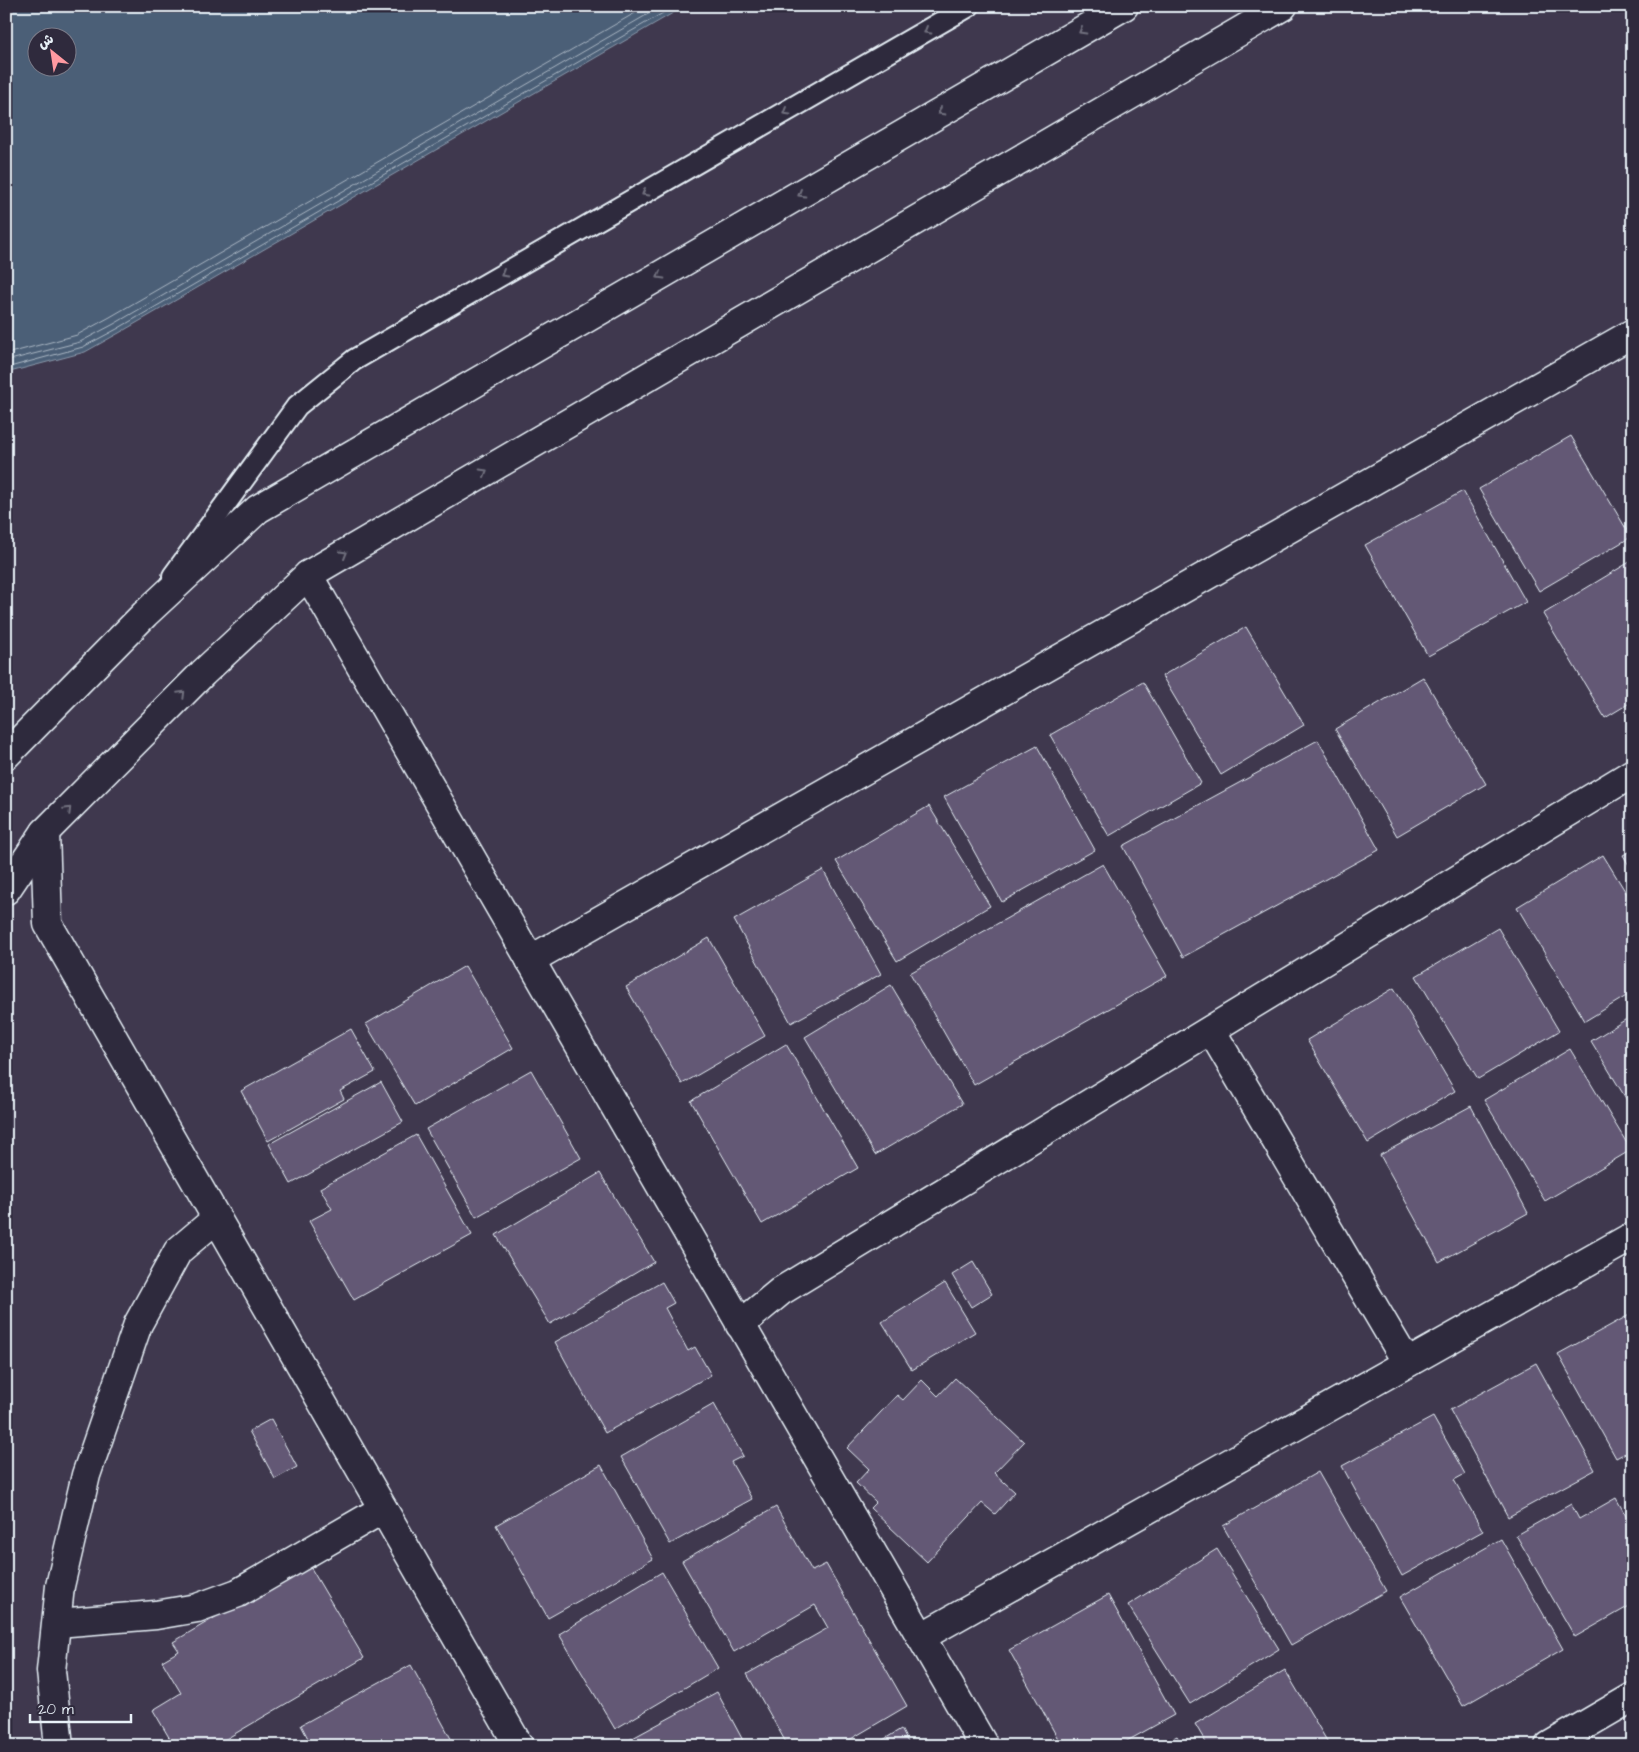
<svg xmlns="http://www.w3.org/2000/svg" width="1639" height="1752" font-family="'Architects Daughter','Playpen Sans Arabic',sans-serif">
	<rect width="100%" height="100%" fill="#3f384e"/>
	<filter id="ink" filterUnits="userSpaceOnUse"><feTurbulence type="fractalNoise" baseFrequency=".02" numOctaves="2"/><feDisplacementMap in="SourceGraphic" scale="10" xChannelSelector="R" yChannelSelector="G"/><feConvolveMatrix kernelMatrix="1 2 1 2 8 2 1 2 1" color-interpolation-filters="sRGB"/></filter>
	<g filter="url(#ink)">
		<path fill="#4c5f77" stroke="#8a99ab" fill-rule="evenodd" d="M6 6H685L119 333 85 352 6 373ZM38 38H68V68H38Z"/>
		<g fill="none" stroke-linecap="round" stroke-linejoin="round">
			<g stroke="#aab7c4" stroke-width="1">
				<path d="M6 354 77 335 110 317 647 6"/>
				<path d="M6 361 80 342 114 324 662 6"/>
				<path d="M6 368 83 347 117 329 675 6"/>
			</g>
		</g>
		<g fill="#645975" stroke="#e8f1f8">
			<path d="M1571 436 1631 537 1539 591 1479 489Z"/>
			<path d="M1463 491 1526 602 1428 656 1365 545Z"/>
			<path d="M1633 560V701L1605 718 1543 614Z"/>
			<path d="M1246 627 1304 725 1221 775 1162 676Z"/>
			<path d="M1423 677 1486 784 1397 836 1335 729Z"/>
			<path d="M1143 682 1201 783 1109 836 1050 735Z"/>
			<path d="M1318 740 1379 850 1183 957 1123 846Z"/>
			<path d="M1037 746 1095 850 1002 902 944 797Z"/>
			<path d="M929 806 990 906 897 961 836 861Z"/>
			<path d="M1633 850V872L1623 855Z"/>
			<path d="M1603 855 1633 904V992L1585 1021 1517 907Z"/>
			<path d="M1103 864 1167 976 974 1085 910 973Z"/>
			<path d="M823 870 881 974 791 1023 734 920Z"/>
			<path d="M1498 928 1559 1031 1478 1079 1416 976Z"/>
			<path d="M709 938 765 1036 682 1084 626 987Z"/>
			<path d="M465 966 513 1048 415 1106 366 1024Z"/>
			<path d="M891 985 962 1104 875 1155 805 1037Z"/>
			<path d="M1394 988 1455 1091 1368 1143 1307 1040Z"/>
			<path d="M1633 1015V1110L1591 1041Z"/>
			<path d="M351 1029 375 1072 340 1091 344 1099 268 1141 241 1091Z"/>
			<path d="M786 1044 858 1168 762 1224 691 1101Z"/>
			<path d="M1570 1049 1631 1150 1545 1201 1484 1100Z"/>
			<path d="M531 1070 581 1158 476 1217 426 1129Z"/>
			<path d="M381 1082 403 1122 291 1184 269 1144Z"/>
			<path d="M1471 1106 1528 1213 1439 1262 1380 1155Z"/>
			<path d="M416 1135 472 1235 354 1300 309 1221 332 1209 320 1188Z"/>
			<path d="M600 1173 654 1262 550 1324 496 1235Z"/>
			<path d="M973 1262 992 1294 971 1307 952 1275Z"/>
			<path d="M662 1282 674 1303 665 1308 688 1351 695 1347 711 1375 605 1433 555 1342Z"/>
			<path d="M945 1283 975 1332 912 1370 882 1322Z"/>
			<path d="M1633 1313V1449L1616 1458 1558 1354Z"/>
			<path d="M1536 1363 1595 1470 1508 1517 1450 1410Z"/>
			<path d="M955 1378 1024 1442 994 1473 1015 1492 995 1514 982 1503 927 1562 870 1508 876 1502 856 1483 869 1469 847 1448 897 1395 903 1400 922 1380 938 1396Z"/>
			<path d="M714 1404 743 1456 731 1462 752 1499 670 1544 621 1457Z"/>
			<path d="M1433 1417 1465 1474 1454 1480 1483 1531 1402 1576 1342 1466Z"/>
			<path d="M271 1419 297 1467 275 1479 249 1431Z"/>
			<path d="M601 1465 653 1559 548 1618 496 1525Z"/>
			<path d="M1318 1472 1386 1591 1291 1645 1223 1526Z"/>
			<path d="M1616 1498 1631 1525 1633 1524V1604L1575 1637 1516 1535 1571 1504 1579 1519Z"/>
			<path d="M776 1507 812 1571 826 1564 907 1706 839 1746H788L747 1674 828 1628 815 1605 734 1652 682 1561Z"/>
			<path d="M1501 1539 1563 1649 1463 1706 1400 1597Z"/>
			<path d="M1217 1549 1279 1649 1190 1704 1128 1605Z"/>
			<path d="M308 1563 364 1658 214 1746H174L153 1710 181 1693 162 1661 179 1651 173 1642Z"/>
			<path d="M662 1572 718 1668 615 1729 559 1634Z"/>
			<path d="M1108 1595 1174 1715 1118 1746H1062L1009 1650Z"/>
			<path d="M411 1665 455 1746H312L301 1725Z"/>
			<path d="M1285 1670 1330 1746H1208L1195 1724Z"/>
			<path d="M717 1692 746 1746H618Z"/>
			<path d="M901 1729 910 1746H873Z"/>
			<path d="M1177 1736 1183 1746H1159Z"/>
		</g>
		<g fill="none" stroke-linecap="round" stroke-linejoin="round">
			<g stroke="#e8f1f8" stroke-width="24">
				<path id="lane" d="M173 576 297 406 354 360 969 6"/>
			</g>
			<g stroke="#e8f1f8" stroke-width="31">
				<g id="street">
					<path d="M308 575 984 1746"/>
					<path d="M45 832 48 924 519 1746"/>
					<path d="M530 960 1633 333"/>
					<path d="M1211 1030 1407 1363"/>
					<path d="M740 1325 781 1291 1633 773"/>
					<path d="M57 1623 156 1615 197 1608 238 1593 383 1509"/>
					<path d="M921 1637 1633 1236"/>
					<path d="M59 1746 51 1671 60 1586 86 1475 138 1324 178 1251 217 1218"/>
					<path d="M1549 1746 1633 1697"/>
				</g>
			</g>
			<g stroke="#e8f1f8" stroke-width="31">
				<g id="secondary">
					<path d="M6 755 145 614 258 509 1124 6"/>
					<path d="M6 890 45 832 203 673 308 575 1283 6"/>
				</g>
			</g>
			<use href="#lane" stroke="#2f2a3d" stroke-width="20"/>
			<use href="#street" stroke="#2f2a3d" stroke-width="28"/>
			<use href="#secondary" stroke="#2f2a3d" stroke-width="28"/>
		</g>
		<defs><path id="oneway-chevron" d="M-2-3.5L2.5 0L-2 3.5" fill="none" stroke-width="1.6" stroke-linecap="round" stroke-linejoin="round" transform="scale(1.25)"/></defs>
		<g stroke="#70707e">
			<use href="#oneway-chevron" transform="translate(927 31) rotate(150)"/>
			<use href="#oneway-chevron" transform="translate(1082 31) rotate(150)"/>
			<use href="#oneway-chevron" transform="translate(786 112) rotate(150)"/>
			<use href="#oneway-chevron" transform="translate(941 112) rotate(150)"/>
			<use href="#oneway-chevron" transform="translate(645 193) rotate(150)"/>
			<use href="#oneway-chevron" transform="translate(801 194) rotate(150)"/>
			<use href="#oneway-chevron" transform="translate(504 274) rotate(150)"/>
			<use href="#oneway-chevron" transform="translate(660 276) rotate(150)"/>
			<use href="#oneway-chevron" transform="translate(484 472) rotate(-30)"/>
			<use href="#oneway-chevron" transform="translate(344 554) rotate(-30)"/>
			<use href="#oneway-chevron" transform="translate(182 694) rotate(-45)"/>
			<use href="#oneway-chevron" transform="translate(68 810) rotate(-45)"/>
		</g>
	</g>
	<rect width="1639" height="1752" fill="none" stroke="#2f2a3d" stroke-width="25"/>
	<rect x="12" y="12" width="1614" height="1727" fill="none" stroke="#e8f1f8" stroke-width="2" filter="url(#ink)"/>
	<g transform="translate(52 52) rotate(330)"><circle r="24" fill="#2f2a3d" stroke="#797a88"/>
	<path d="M0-4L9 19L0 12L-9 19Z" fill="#ff9aa2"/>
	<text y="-8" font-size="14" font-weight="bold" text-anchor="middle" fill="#e8f1f8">ش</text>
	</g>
	<path d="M30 1714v8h101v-8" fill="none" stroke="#e8f1f8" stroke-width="2.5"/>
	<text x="38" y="1714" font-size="15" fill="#e8f1f8" stroke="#2f2a3d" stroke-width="4" paint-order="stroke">20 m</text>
</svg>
